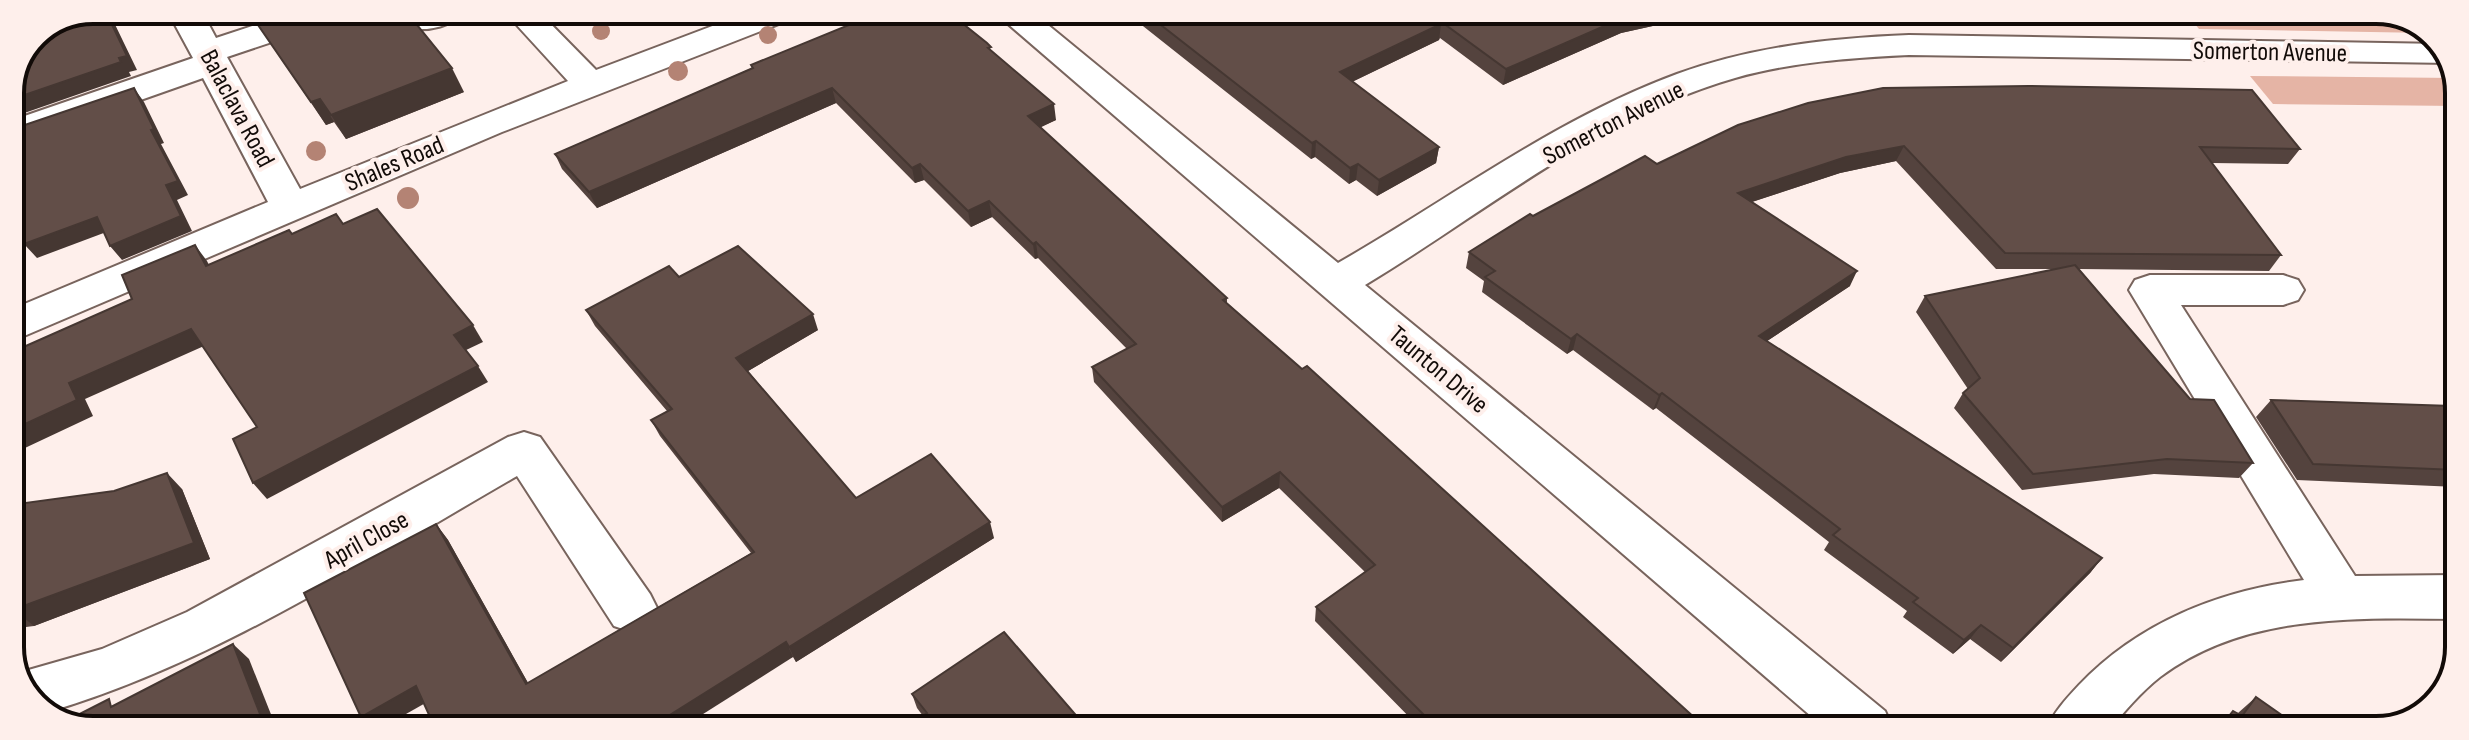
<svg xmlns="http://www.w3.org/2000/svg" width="2469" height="740" font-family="'Sofia Sans Condensed',sans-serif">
	<rect width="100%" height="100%" fill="#feefeb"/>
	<g fill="#e5b4a5">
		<path d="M2186 13H2398L2427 33 2199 29Z"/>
		<path d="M2250 76 2455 78 2459 106 2273 104Z"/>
	</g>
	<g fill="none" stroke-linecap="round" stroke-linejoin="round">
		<g stroke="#78645d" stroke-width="4">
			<g id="minor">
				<path d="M167 10H201L216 38 301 10H334L337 15 332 22 227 57 300 189 568 81 504 11H538L596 70 752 11H799L794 18 502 132 10 342V310L268 202 203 78 10 146V121L193 58Z"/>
				<path d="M418 10H466C456 26 426 32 409 28L404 21 409 14Z"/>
				<path d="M993 11H1031L1338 263C1450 199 1555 119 1677 74 1751 47 1830 38 1909 35L2442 44 2450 63 1909 55C1850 58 1791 62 1735 78 1598 117 1485 213 1365 285L1885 711 1893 729H1826Z"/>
				<path d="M2150 275H2283L2298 280 2304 290 2298 300 2283 305H2181L2355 576 2456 575V619C2356 618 2245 613 2160 677 2141 692 2125 711 2109 730H2046C2054 712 2065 700 2079 685 2138 623 2219 590 2304 580L2129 290 2135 280Z"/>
				<path d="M524 432 540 437 650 594 658 610 650 626 632 632 614 626 517 476C365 563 217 662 48 712L27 698 18 673 102 649 187 612 508 437Z"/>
			</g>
		</g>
		<use href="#minor" fill="#fff" fill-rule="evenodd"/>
	</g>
	<g fill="#b48374">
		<circle cx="601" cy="31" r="9"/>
		<circle cx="768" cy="35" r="9"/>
		<circle cx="678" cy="71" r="10"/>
		<circle cx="316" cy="151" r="10"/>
		<circle cx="408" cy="198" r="11"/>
	</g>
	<g fill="#54433e">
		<path d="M1124 11 1716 12 1621 33 1503 85 1440 38 1439 40 1352 82 1439 147 1436 163 1377 196 1356 180 1349 184 1315 157 1311 159Z"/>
		<path d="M256 22 464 92 346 139 334 122 326 125Z"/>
		<path d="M991 51 1056 120 1040 127 1227 298V303L1707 729H1421L1315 621 1316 607 1365 572 1279 488 1222 522 1094 382 1092 367 1127 349 1038 258 1035 259 992 217 971 227 924 180 915 183 836 103 597 208 562 169 555 154 752 68 751 65Z"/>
		<path d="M1738 125 2300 149 2288 164 2212 163 2281 255 2269 271 2079 269 2190 399 2253 463 2239 478 2154 474 2022 490 1954 408 1963 393 1968 389 1916 312 1925 296 2057 269H1996L1896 161 1840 173 1752 202 1850 286 1767 341 2102 558 2090 573 2001 662 1970 639 1953 654 1903 617 1907 611 1824 550 1829 542 1656 408 1653 410 1573 350 1567 354 1482 292 1484 281 1466 268 1469 252 1533 216 1657 164Z"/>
		<path d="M679 277 818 330 748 371 856 498 994 538 796 662 793 657 435 728 436 524 448 540 528 683 751 553 660 436 651 420 667 411 595 326 586 310Z"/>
		<path d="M2271 400 2457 413V487L2297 480 2256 417Z"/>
		<path d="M182 489 210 559 34 626 10 629V505Z"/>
		<path d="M912 694 1087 728H917L914 722 923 716 917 708Z"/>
		<path d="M2256 697 2303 730H2213L2233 711 2238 713Z"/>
	</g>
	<g fill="#453732">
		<path d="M105 10H108L137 70 129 72 131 76 10 118V100Z"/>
		<path d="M275 10H290L277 14Z"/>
		<path d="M1649 12H1716L1621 33 1503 85 1506 69 1625 17Z"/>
		<path d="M1441 24 1439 40 1339 88 1340 72Z"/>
		<path d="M452 68 464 92 346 139 331 115Z"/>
		<path d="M134 88 144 102 164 143 161 144 188 195 177 200 192 231 122 260 110 246 166 185 151 130Z"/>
		<path d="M832 88 836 103 597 208 589 192Z"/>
		<path d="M320 99 334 122 326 125 311 102Z"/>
		<path d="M1054 104 1056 120 1031 132 1028 116Z"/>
		<path d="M1316 141 1315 157 1311 159 1312 143Z"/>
		<path d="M1904 146 1896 161 1840 173 1733 208 1738 193 1846 157Z"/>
		<path d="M1439 147 1436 163 1377 196 1379 180Z"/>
		<path d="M920 164 924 180 915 183 912 168Z"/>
		<path d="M1358 164 1356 180 1349 184 1350 168Z"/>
		<path d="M989 201 992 217 971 227 968 211Z"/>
		<path d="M97 217 109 231 37 258 24 244Z"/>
		<path d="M1036 242 1038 258 1035 259 1033 244Z"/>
		<path d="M195 245 207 261 218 283 206 266Z"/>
		<path d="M1857 271 1850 286 1752 351 1759 336Z"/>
		<path d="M813 314 818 330 743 374 736 358Z"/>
		<path d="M473 325 483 342 464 351 454 335Z"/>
		<path d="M191 329 204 346 85 399 93 416 10 455V431L69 383Z"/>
		<path d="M1577 334 1573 350 1567 354 1571 339Z"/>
		<path d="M478 366 488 382 267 499 253 483Z"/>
		<path d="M1662 393 1656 408 1653 410 1659 395Z"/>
		<path d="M1280 472 1279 488 1222 522V507Z"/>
		<path d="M167 473 182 489 210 559 34 626 14 610Z"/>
		<path d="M990 522 994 538 796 662 789 647Z"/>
		<path d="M436 524 448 540 537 699 526 684Z"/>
		<path d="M2102 558 2090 573 2001 662 2013 648Z"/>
		<path d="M1981 625 1970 639 1953 654 1964 640Z"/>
		<path d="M786 642 793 657 681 728H649Z"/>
		<path d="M233 644 249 659 276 727H265Z"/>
		<path d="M416 686 429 701 383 727H371L361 717Z"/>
	</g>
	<g fill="#624e48" stroke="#453732" stroke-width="2">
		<path d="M93 10H105L127 56 119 58 121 62 10 100V93L35 34Z"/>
		<path d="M292 10H405L452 68 331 115 320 99 311 102 256 22Z"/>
		<path d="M883 11H947L987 43 991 47 988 48 1054 104 1028 116 1227 298 1223 300 1302 369 1307 366 1707 729H1438L1316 607 1375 565 1280 472 1222 507 1092 367 1136 344 1036 242 1033 244 989 201 968 211 920 164 912 168 832 88 589 192 555 154 753 68 751 65Z"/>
		<path d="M1143 11 1422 12 1441 24 1340 72 1439 147 1379 180 1358 164 1350 168 1316 141 1312 143Z"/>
		<path d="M1428 12H1649L1625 17 1506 69Z"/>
		<path d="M2028 86 2252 90 2300 149 2200 147 2281 255 2005 253 1904 146 1846 157 1738 193 1857 271 1759 336 2102 558 2013 648 1981 625 1964 640 1913 602 1918 598 1833 535 1840 529 1662 393 1659 395 1577 334 1571 339 1485 277 1495 271 1469 252 1530 214 1533 216 1645 156 1657 164 1738 125 1808 103 1883 88Z"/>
		<path d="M134 88 154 129 151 130 178 181 166 185 181 216 110 246 97 217 24 244 10 204V130Z"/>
		<path d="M377 209 473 325 454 335 478 366 253 483 233 439 257 427 191 329 69 383 77 400 10 431V353L132 299 122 275 195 245 206 266 289 230 292 234 336 214 343 224Z"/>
		<path d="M738 246 813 314 736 358 856 498 931 454 990 522 789 647 786 642 649 728H435L416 686 361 717 304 593 436 524 526 684 754 552 651 420 672 409 586 310 669 266 679 277Z"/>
		<path d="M2075 265 2190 399 2214 400 2253 463 2167 459 2033 474 1963 393 1980 378 1925 296Z"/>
		<path d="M2271 400 2452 406 2457 413V470L2313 464Z"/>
		<path d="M167 473 194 543 10 611V505L114 491Z"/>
		<path d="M1004 632 1087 728H919L914 722 927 713 912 694Z"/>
		<path d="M233 644 265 727H71L64 722 109 699 111 707Z"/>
		<path d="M2256 697 2303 730H2218L2233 711 2242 716Z"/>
	</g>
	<g text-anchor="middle" stroke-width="8" stroke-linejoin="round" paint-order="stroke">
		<g font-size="26" fill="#120b08" stroke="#feefeb">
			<text transform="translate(2270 51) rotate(1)" y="9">Somerton Avenue</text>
			<text transform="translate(238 108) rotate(62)" y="9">Balaclava Road</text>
			<text transform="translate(1613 122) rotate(-27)" y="9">Somerton Avenue</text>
			<text transform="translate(394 163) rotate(-23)" y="9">Shales Road</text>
			<text transform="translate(1439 369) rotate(40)" y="9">Taunton Drive</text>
			<text transform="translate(366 539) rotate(-29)" y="9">April Close</text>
		</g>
	</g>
	<path d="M0 0H2469V740H0ZM93 24H2376A69 69 0 0 1 2445 93V647A69 69 0 0 1 2376 716H93A69 69 0 0 1 24 647V93A69 69 0 0 1 93 24Z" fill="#feefeb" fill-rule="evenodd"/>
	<path fill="none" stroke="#120b08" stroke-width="4" d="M93 24H2376A69 69 0 0 1 2445 93V647A69 69 0 0 1 2376 716H93A69 69 0 0 1 24 647V93A69 69 0 0 1 93 24Z"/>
</svg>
